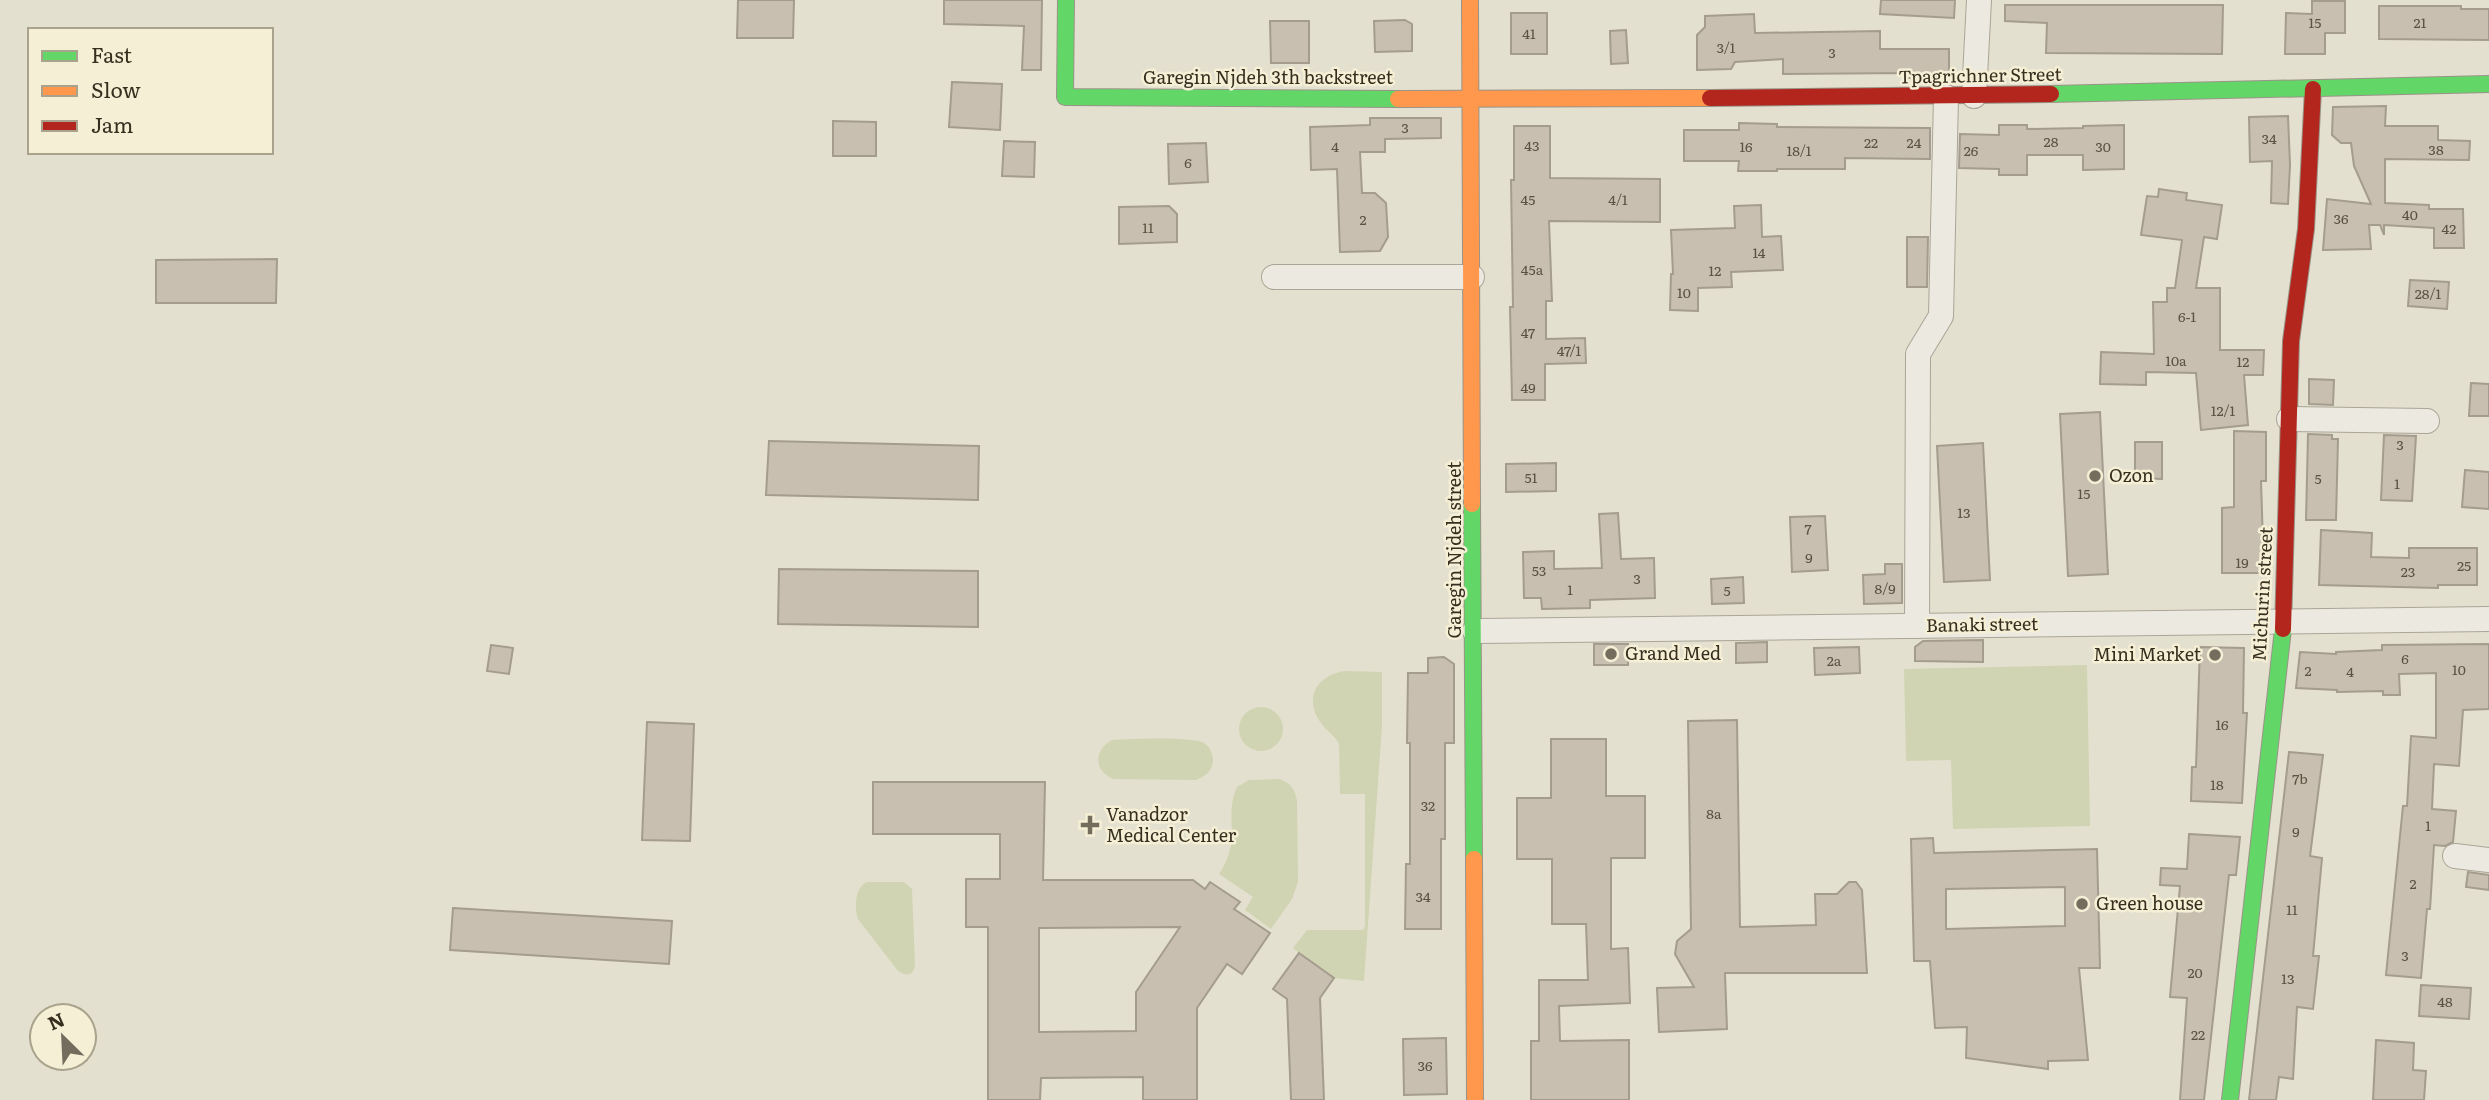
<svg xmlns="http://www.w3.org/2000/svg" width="2489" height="1100" font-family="Literata,serif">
	<rect width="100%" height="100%" fill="#e4e0cf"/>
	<g fill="#d0d4b2">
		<path d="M2087 665 2090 826 1953 829 1951 760 1906 761 1904 669Z"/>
		<path d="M1345 671 1382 672V726L1364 981 1334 978 1293 948 1307 930H1363L1365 926V794H1340L1339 744C1335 735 1326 731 1321 723 1303 698 1317 675 1345 671Z"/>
		<circle cx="1261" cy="729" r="22"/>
		<path d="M1112 740C1128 739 1192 736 1204 743 1210 747 1213 754 1213 761 1212 772 1205 776 1196 780L1113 779C1093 770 1094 750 1112 740Z"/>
		<path d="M1280 779C1291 784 1295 789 1297 801L1298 882 1292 899 1271 929 1245 910 1253 897 1219 874C1243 839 1223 818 1237 787L1249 780Z"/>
		<path d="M867 882H904L912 889 915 964C914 976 907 977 898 971L858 919C854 907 855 887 867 882Z"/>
	</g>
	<g fill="#c8bfb0" stroke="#a49c8e" stroke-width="2" fill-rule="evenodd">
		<path d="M738 0H794L793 38H737Z"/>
		<path d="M944 0H1042L1041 70H1022L1024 26 944 24Z"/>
		<path d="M1881 0H1955L1954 18 1880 14Z"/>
		<path d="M2312 1H2345V33H2325V54H2285L2286 13 2312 14Z"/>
		<path d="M2005 5H2223L2222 54 2046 53 2047 23 2005 21Z"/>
		<path d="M2379 6H2461V9H2489V40L2379 39Z"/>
		<rect x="1511" y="13" width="36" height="41"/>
		<path d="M1754 14 1755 33 1880 31V49H1949V78H1908V73L1783 74V59L1735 62 1731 69 1697 70V35L1705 27V16Z"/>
		<path d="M1405 20 1412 24V51L1375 52 1374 21Z"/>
		<path d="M1270 21H1309V63H1271Z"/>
		<path d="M1626 30 1628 63 1611 64 1610 31Z"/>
		<path d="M952 82 1002 84 1000 130 949 127Z"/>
		<path d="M2386 106 2385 126H2438V140L2470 141 2469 160 2385 159V203L2429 205V209H2463L2464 248H2434V228L2384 225V235L2380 225H2369L2371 249 2323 250 2327 199 2371 204 2354 166 2351 143H2341L2332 135 2333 107Z"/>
		<path d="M2288 116 2290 165 2288 204 2271 203 2272 161 2250 162 2249 117Z"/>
		<path d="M1370 118H1441V138L1385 139V152H1360L1362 193H1375L1386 203 1388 237 1380 251 1340 252 1337 169 1311 170 1310 127 1370 125Z"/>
		<path d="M833 121 876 122V156H833Z"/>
		<path d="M1739 123 1777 124V127L1930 128V159L1845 158V169H1777V171H1738L1739 161H1684V130H1739Z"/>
		<path d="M1999 125H2027V129L2083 128V126L2124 125V169L2083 170V155H2027V175H1999V169L1959 168 1960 134 1999 135Z"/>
		<path d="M1514 126H1550V178L1660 179V222L1549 221 1552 301H1546V339L1585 338 1586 363 1545 364V400H1512L1510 307H1513L1511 180H1514Z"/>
		<path d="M1004 141 1035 142 1034 177 1002 176Z"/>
		<path d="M1206 143 1208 182 1169 184 1168 144Z"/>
		<path d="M2159 189 2187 193 2186 200 2222 205 2217 239 2204 237 2196 288H2220V350H2264L2263 375H2244L2248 425 2201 430 2196 373 2146 372V385L2100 384 2101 352 2154 354 2153 302H2167V288H2175L2182 240 2141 235 2147 196 2158 197Z"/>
		<path d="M1761 205 1762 237 1781 236 1783 270 1731 272 1732 287 1698 288V311L1670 310 1671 274H1673L1671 230 1735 228 1734 206Z"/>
		<path d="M1169 206 1177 214V242L1119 244V207Z"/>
		<path d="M1907 237H1928L1927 287H1907Z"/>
		<path d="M277 259 276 303H156V260Z"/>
		<path d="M2410 280 2449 282 2447 309 2408 306Z"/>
		<path d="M2309 379 2334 380 2333 405 2309 404Z"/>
		<path d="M2471 383 2489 384V416H2469Z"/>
		<path d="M2100 412 2108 574 2068 576 2060 414Z"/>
		<path d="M2234 431 2266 432V481H2261L2263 544 2262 573H2222V508L2234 507Z"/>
		<path d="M2308 434 2332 435V439H2338L2336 520H2306Z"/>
		<path d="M2384 435 2416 436 2412 501 2381 500Z"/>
		<path d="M769 441 979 446 978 500 766 495Z"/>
		<path d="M2135 442H2162V479L2135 478Z"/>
		<path d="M1983 443 1990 580 1944 582 1937 446Z"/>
		<path d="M1556 463V491L1506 492V464Z"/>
		<path d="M2465 470 2489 472V509L2462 507Z"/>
		<path d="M1618 513 1621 559 1654 558 1655 598 1590 600V608L1542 609 1541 598H1524L1523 552 1554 551V569L1602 568 1599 514Z"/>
		<path d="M1825 516 1828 570 1792 572 1790 517Z"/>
		<path d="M2321 530 2372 533 2371 557 2409 558V548H2477V585H2438V588L2319 585Z"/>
		<path d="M1885 564H1902V603L1864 604 1863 575 1885 574Z"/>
		<path d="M779 569 978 571V627L778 624Z"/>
		<path d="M1743 577 1744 603 1712 604 1711 579Z"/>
		<path d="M1983 640V662L1915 661V647L1923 641Z"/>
		<path d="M1767 642V662L1736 663V643Z"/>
		<rect x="1594" y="644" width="34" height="21"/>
		<path d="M2489 644V709L2463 710 2459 766 2434 764 2432 809 2456 811 2453 842 2445 846 2434 845 2430 909H2427L2421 978 2386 975 2403 806H2407L2411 736 2436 738V673L2399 674 2400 695H2383V691L2337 692V690L2296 688 2300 652 2336 654V652L2382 650V645Z"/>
		<path d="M491 645 513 648 509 674 487 671Z"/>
		<path d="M1859 647 1860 673 1815 675 1814 648Z"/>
		<path d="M2200 647 2244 648 2243 713H2247L2242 803 2191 801 2192 767H2196Z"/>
		<path d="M1444 657 1454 664V743H1445V839H1441V929H1405L1406 864H1410V743H1407L1408 673H1428V658Z"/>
		<path d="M1737 720 1740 927 1816 925 1815 894H1837L1849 882H1856L1862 890 1867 973H1725L1727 1029 1659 1032 1657 988 1694 987 1675 954 1677 941 1691 929 1688 721Z"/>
		<path d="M647 722 694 724 690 841 642 840Z"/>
		<path d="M1551 739H1606V796H1645V858H1611V949L1628 948 1630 1003 1559 1006 1560 1041 1629 1040V1100H1531V1041H1539V980H1588L1586 924H1552V859H1517V798H1551Z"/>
		<path d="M2289 752 2323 755 2310 856 2322 858 2313 956H2319L2313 1009 2297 1007 2293 1079 2279 1077 2276 1100H2249Z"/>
		<path d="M873 782H1045L1043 880H1193L1205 889 1210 882 1240 902 1234 909 1270 933 1242 974 1227 964 1197 1008V1100H1143V1077L1041 1078 1040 1100H988V927H966V879H1000V834H873ZM1180 927 1136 992V1031L1039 1032V928Z"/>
		<path d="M2189 834 2240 837 2236 875H2229L2204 1100H2180L2187 998 2170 997 2180 886 2160 885 2161 868 2187 869Z"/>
		<path d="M1933 838 1934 853 2097 849 2100 968H2079L2088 1060 2048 1061V1069L1966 1058 1967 1027 1935 1028 1930 961H1914L1911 839ZM2065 887V926L1946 929V889Z"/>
		<path d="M2468 872 2489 875V890L2466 887Z"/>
		<path d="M453 908 672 921 669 964 450 950Z"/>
		<path d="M1299 953 1334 978 1320 998 1324 1100H1291L1287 999 1273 989Z"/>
		<path d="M2421 985 2471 988 2469 1019 2419 1016Z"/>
		<path d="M1446 1038 1447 1094 1404 1095 1403 1039Z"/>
		<path d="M2376 1040 2414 1043 2413 1070 2426 1071 2424 1100H2373Z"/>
	</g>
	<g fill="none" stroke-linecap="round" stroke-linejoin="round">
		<g stroke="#aaa597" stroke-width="26">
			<g id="street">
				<path d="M1974 96 1979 0"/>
				<path d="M1274 277H1472"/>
				<path d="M2289 419 2427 421"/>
				<path d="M1917 626 1918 354 1941 316 1946 97"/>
				<path d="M1475 631 2489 619"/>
				<path d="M2455 856 2489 860"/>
			</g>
		</g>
		<g stroke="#999488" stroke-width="18">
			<g id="fast">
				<path d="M1066 0 1065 97 1398 99"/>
				<path d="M2051 94 2489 84"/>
				<path d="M1472 504 1474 859"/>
				<path d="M2230 1100 2283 629"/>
			</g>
		</g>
		<g stroke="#999488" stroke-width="18">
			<g id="slow">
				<path d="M1470 0 1472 504"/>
				<path d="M1398 99 1710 98"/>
				<path d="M1474 859 1475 1100"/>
			</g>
		</g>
		<g stroke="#999488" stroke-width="18">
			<g id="jam">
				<path d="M1710 98 2051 94"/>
				<path d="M2283 629 2291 341 2306 229 2313 89"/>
			</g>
		</g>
		<use href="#street" stroke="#eceae0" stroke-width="24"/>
		<use href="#fast" stroke="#63d668" stroke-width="16"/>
		<use href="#slow" stroke="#ff974d" stroke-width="16"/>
		<use href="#jam" stroke="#b3261e" stroke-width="16"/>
	</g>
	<g fill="#746c5d" stroke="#f5efd5" stroke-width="2.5">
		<circle cx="2095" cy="476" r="7"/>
		<circle cx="1611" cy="654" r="7"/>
		<circle cx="2215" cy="655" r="7"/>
		<path d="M1086.5 814.5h7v7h7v7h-7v7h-7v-7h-7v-7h7z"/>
		<circle cx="2082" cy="904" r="7"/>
	</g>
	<g text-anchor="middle" stroke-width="5" stroke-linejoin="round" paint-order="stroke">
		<g font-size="14" fill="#5c5243">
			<text x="2315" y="28">15</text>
			<text x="2420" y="28">21</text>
			<text x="1529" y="39">41</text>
			<text x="1726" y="53">3/1</text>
			<text x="1832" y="58">3</text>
			<text x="1405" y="133">3</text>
			<text x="2269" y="144">34</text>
			<text x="2051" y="147">28</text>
			<text x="1871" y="148">22</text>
			<text x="1914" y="148">24</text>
			<text x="1532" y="151">43</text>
			<text x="1335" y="152">4</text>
			<text x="1746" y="152">16</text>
			<text x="2103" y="152">30</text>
			<text x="2436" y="155">38</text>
			<text x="1799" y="156">18/1</text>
			<text x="1971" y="156">26</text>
			<text x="1188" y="168">6</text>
			<text x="1528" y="205">45</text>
			<text x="1618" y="205">4/1</text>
			<text x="2410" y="220">40</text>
			<text x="2341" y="224">36</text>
			<text x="1363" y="225">2</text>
			<text x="1148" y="233">11</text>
			<text x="2449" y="234">42</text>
			<text x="1759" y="258">14</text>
			<text x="1532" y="275">45a</text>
			<text x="1715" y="276">12</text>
			<text x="1684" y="298">10</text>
			<text x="2428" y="299">28/1</text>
			<text x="2187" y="322">6-1</text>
			<text x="1528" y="338">47</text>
			<text x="1569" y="356">47/1</text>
			<text x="2176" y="366">10a</text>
			<text x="2243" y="367">12</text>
			<text x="1528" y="393">49</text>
			<text x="2223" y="416">12/1</text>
			<text x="2400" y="450">3</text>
			<text x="1531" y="483">51</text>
			<text x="2318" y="484">5</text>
			<text x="2397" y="489">1</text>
			<text x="2084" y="499">15</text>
			<text x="1964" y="518">13</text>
			<text x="1808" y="534">7</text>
			<text x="1809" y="563">9</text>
			<text x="2242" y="568">19</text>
			<text x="2464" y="571">25</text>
			<text x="1539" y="576">53</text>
			<text x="2408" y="577">23</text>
			<text x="1637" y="584">3</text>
			<text x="1885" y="594">8/9</text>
			<text x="1570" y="595">1</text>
			<text x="1727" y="596">5</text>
			<text x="2405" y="664">6</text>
			<text x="1834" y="666">2a</text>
			<text x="2459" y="675">10</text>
			<text x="2308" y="676">2</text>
			<text x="2350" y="677">4</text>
			<text x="2222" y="730">16</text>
			<text x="2300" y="784">7b</text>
			<text x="2217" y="790">18</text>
			<text x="1428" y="811">32</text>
			<text x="1714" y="819">8a</text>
			<text x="2428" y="831">1</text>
			<text x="2296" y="837">9</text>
			<text x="2413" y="889">2</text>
			<text x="1423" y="902">34</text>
			<text x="2292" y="915">11</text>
			<text x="2405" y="961">3</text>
			<text x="2195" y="978">20</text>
			<text x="2288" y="984">13</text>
			<text x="2445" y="1007">48</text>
			<text x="2198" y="1040">22</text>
			<text x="1425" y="1071">36</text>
		</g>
		<g font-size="18" fill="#382e1f" stroke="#f5efd5">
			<text transform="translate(1980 76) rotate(-1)" y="6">Tpagrichner Street</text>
			<text x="1268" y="84">Garegin Njdeh 3th backstreet</text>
			<text transform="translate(1455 550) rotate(-90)" y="6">Garegin Njdeh street</text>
			<text transform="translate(2263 594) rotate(-87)" y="6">Michurin street</text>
			<text transform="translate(1982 625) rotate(-1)" y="6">Banaki street</text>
		</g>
		<g font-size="18" fill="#382e1f" stroke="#f5efd5" text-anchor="start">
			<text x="2109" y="482">Ozon</text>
			<text x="1625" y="660">Grand Med</text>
			<text x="2201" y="661" text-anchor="end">Mini Market</text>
			<text x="1106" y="821">Vanadzor<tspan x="1106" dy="21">Medical Center</tspan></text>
			<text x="2096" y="910">Green house</text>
		</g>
	</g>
	<rect x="28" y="28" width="245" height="126" fill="#f5efd5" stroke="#a9a28c" stroke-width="2"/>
	<rect x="42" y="51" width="35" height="10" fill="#63d668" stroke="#a9a28c" stroke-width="2"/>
	<text x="91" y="63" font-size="21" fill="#382e1f">Fast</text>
	<rect x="42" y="86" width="35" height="10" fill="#ff974d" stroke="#a9a28c" stroke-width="2"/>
	<text x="91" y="98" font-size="21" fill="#382e1f">Slow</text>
	<rect x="42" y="121" width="35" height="10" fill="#b3261e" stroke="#a9a28c" stroke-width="2"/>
	<text x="91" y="133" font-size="21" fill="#382e1f">Jam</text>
	<g transform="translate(63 1037) rotate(336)"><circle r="33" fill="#f5efd5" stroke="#a9a28c" stroke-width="2"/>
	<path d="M0-5L12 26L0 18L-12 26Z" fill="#746c5d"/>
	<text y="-10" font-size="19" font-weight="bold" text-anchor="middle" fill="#382e1f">N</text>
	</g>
</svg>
